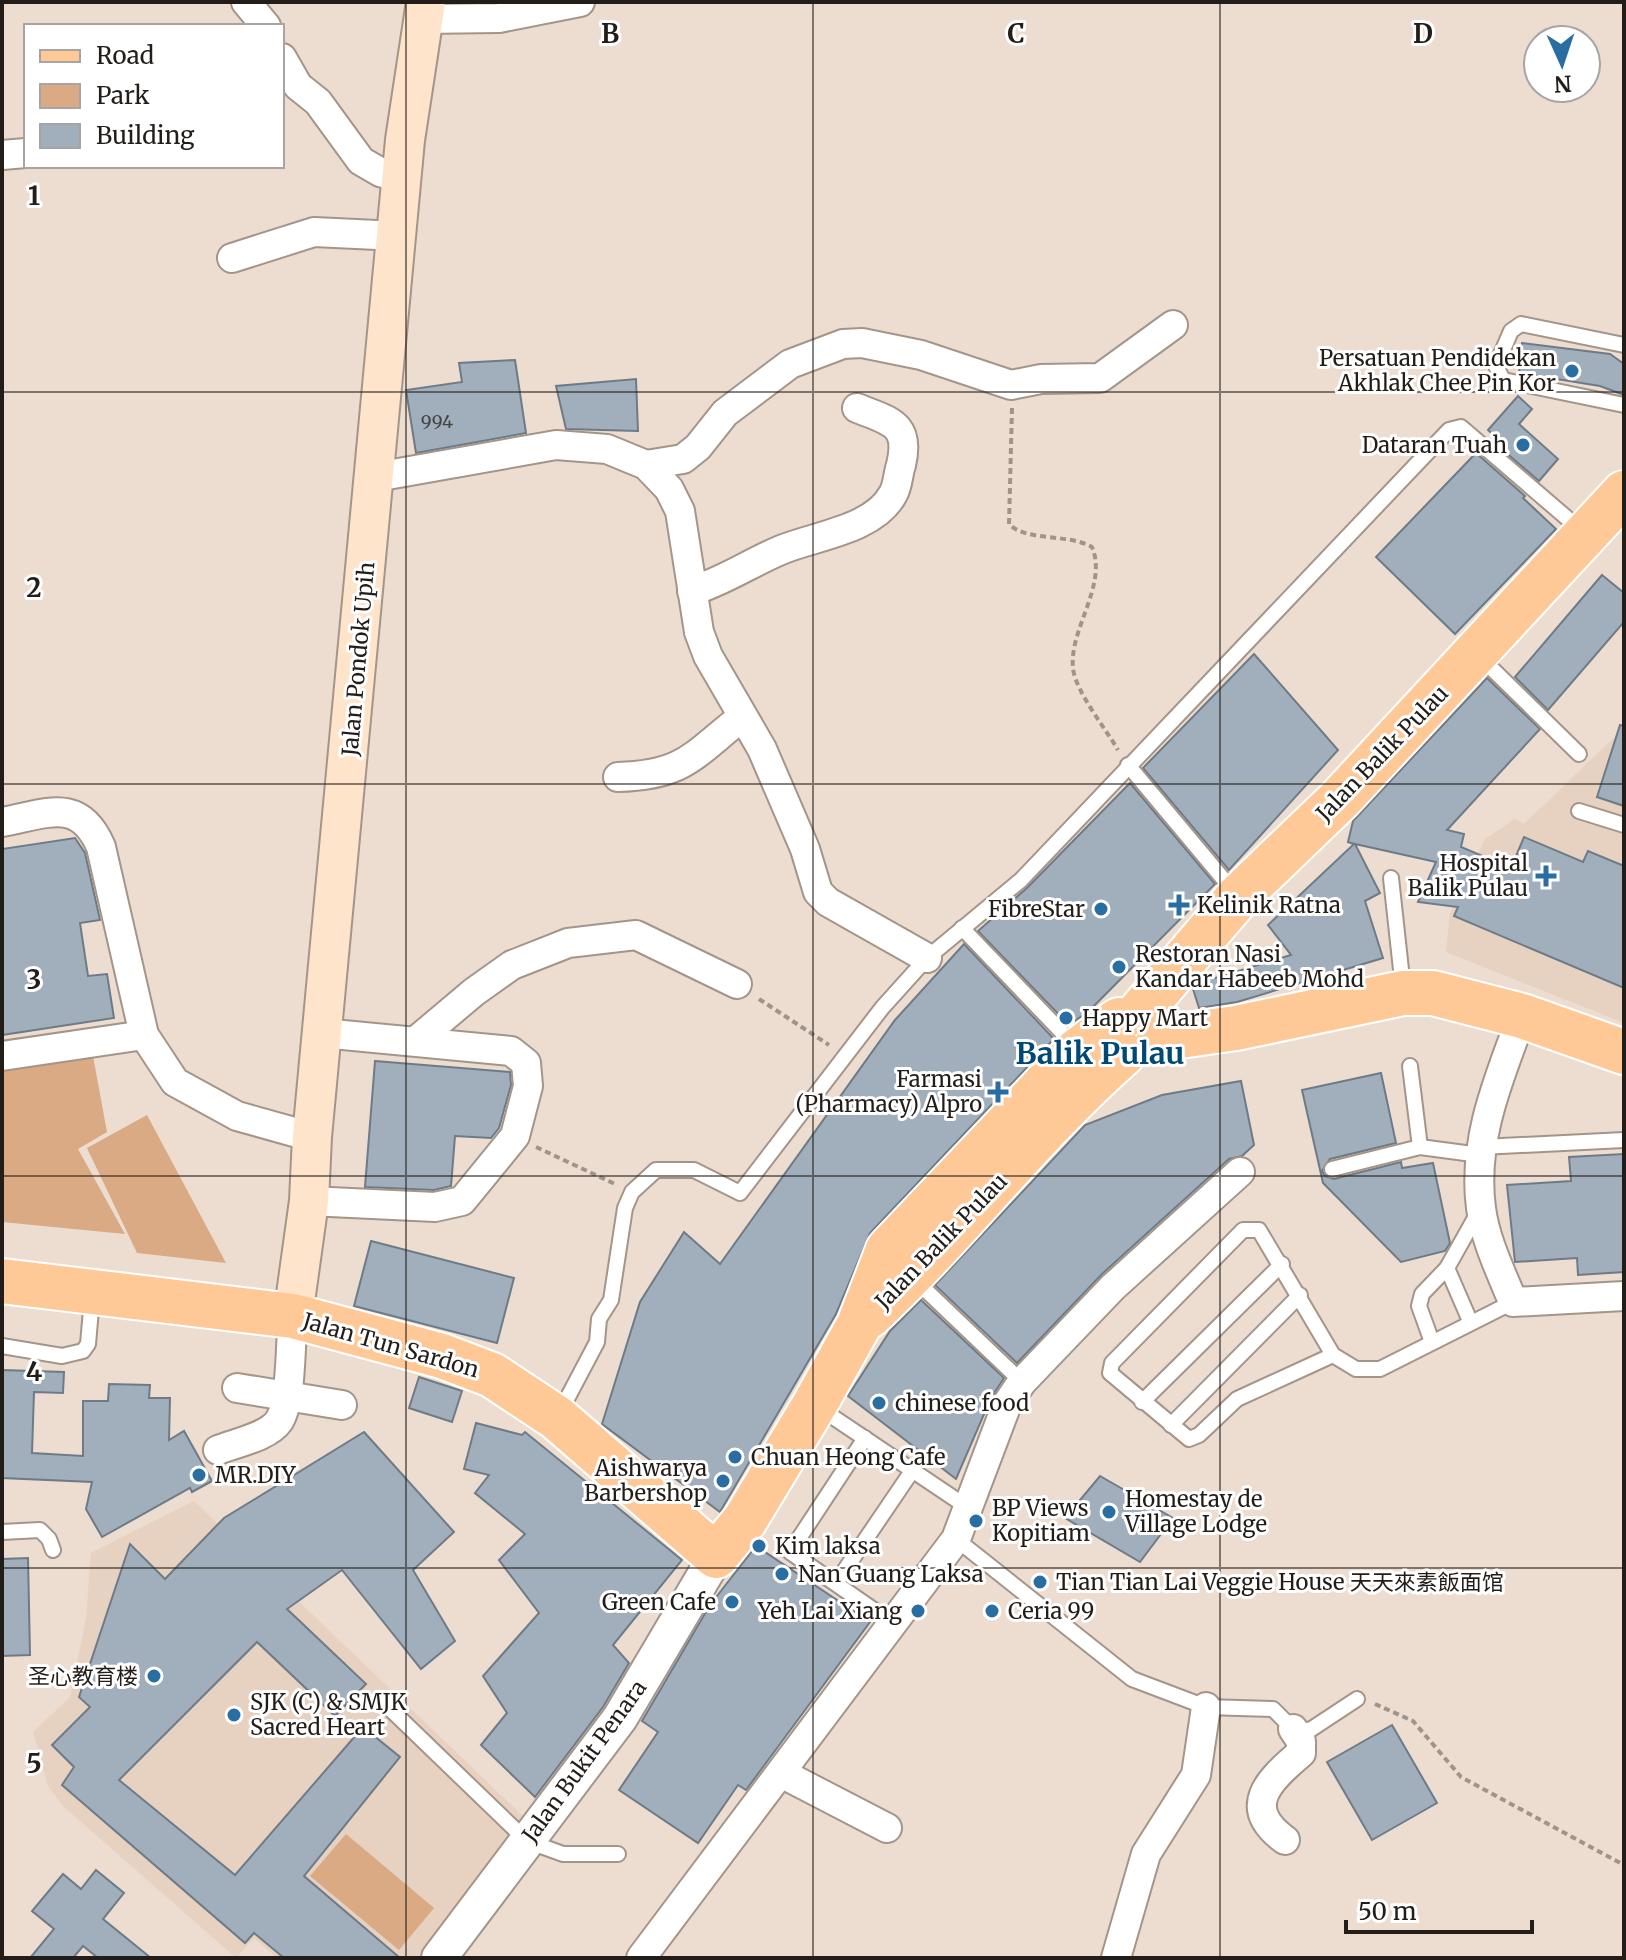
<svg xmlns="http://www.w3.org/2000/svg" width="1626" height="1960" font-family="Merriweather,'Noto Sans SC',serif">
	<rect width="100%" height="100%" fill="#edddd0"/>
	<g fill="#e7d1c0">
		<path d="M1624 728V1023L1446 952 1450 914 1485 839 1515 819 1524 824Z"/>
		<path d="M194 1501 527 1820 422 1958H277L254 1938 236 1958 64 1807 48 1786 33 1732 70 1697 86 1618 91 1553Z"/>
	</g>
	<g fill="#d9aa84">
		<path d="M93 1056 107 1132 78 1149 125 1234 2 1222V1071Z"/>
		<path d="M147 1115 226 1263 137 1253 87 1148Z"/>
		<path d="M346 1834 434 1908 399 1950 310 1876Z"/>
	</g>
	<g fill="#a1afbc" stroke="#6e7b87" stroke-width="2">
		<path d="M1522 343 1610 354 1624 364V395L1600 386 1519 373Z"/>
		<path d="M515 360 526 433 416 453 406 390 462 382 459 363Z"/>
		<path d="M636 379 638 431 566 429 556 386Z"/>
		<path d="M1518 396 1532 409 1519 424 1558 459 1539 481 1490 439 1494 436 1488 430Z"/>
		<path d="M1476 453 1525 496 1523 498 1556 529 1455 634 1376 557Z"/>
		<path d="M1602 575 1624 593V622L1548 710 1515 677Z"/>
		<path d="M1254 654 1338 750 1229 870 1143 768Z"/>
		<path d="M1487 678 1540 729 1447 830 1464 834 1461 847 1511 868 1524 837 1583 862 1588 851 1624 866V988L1454 916 1458 907 1418 902 1436 862 1355 844 1380 893 1365 901 1383 958 1237 1002 1199 1008 1193 989 1198 983 1291 955 1268 925 1354 844 1348 842 1353 821Z"/>
		<path d="M1620 725 1624 726V806L1597 797Z"/>
		<path d="M1130 783 1215 884 1089 1011 1069 1025 978 931 1028 887Z"/>
		<path d="M75 838 85 853 100 920 80 923 88 976 107 974 114 1018 2 1035V849Z"/>
		<path d="M964 944 1054 1039 870 1233 836 1314 720 1512 602 1424 640 1302 684 1232 720 1264 895 1020Z"/>
		<path d="M375 1061 510 1072 511 1085 499 1128 491 1138 455 1136 451 1186 434 1190 365 1187Z"/>
		<path d="M1381 1073 1396 1143 1330 1159 1322 1171 1325 1176 1334 1179 1401 1162 1402 1168 1433 1163 1450 1243 1445 1251 1401 1262 1323 1183 1302 1090Z"/>
		<path d="M1241 1081 1254 1145 1242 1156 1229 1159 1102 1274 1017 1363 935 1285 1085 1125 1162 1095Z"/>
		<path d="M1624 1154V1272L1578 1275 1577 1258 1515 1262 1507 1185 1571 1181 1569 1157Z"/>
		<path d="M371 1241 514 1278 497 1343 354 1306Z"/>
		<path d="M921 1300 1004 1378 991 1398 956 1479 848 1396 890 1331Z"/>
		<path d="M2 1370 64 1372 63 1393 34 1392 32 1453 83 1456V1401H108L109 1384 150 1385 149 1398H170L169 1440 184 1431 212 1481 192 1492 190 1488 102 1537 86 1509 92 1482 2 1478Z"/>
		<path d="M419 1377 462 1391 452 1422 409 1408Z"/>
		<path d="M476 1423 522 1435 525 1432 682 1560 613 1645 629 1663 603 1707 535 1797 481 1745 507 1713 483 1676 539 1613 499 1560 525 1534 475 1493 489 1475 464 1469Z"/>
		<path d="M364 1432 454 1532 413 1570 455 1641 421 1669 342 1570 287 1609 366 1684 335 1716 257 1642 119 1780 235 1875 363 1727 400 1757 304 1876 400 1958H284L254 1933 245 1943 62 1785 74 1767 52 1745 90 1707 79 1697 130 1544 165 1579 224 1518Z"/>
		<path d="M1100 1476 1173 1518 1140 1562 1065 1518Z"/>
		<path d="M756 1546 870 1622 746 1790 738 1785 698 1843 619 1790 658 1732 642 1721 710 1605Z"/>
		<path d="M28 1558 30 1655 2 1656V1559Z"/>
		<path d="M1392 1725 1437 1803 1372 1840 1327 1762Z"/>
		<path d="M96 1870 124 1893 103 1919 151 1958H98L83 1946 73 1958H30L54 1929 32 1911 63 1874 81 1889Z"/>
	</g>
	<g fill="none" stroke-linecap="round" stroke-linejoin="round">
		<g stroke="#a49589" stroke-width="18">
			<g id="service">
				<path d="M1624 345 1521 324 1511 331 1496 366 1503 380 1624 405"/>
				<path d="M1480 657 1579 754"/>
				<path d="M1128 765 1235 893"/>
				<path d="M1579 811 1624 825"/>
				<path d="M1391 878 1403 988"/>
				<path d="M962 928 1075 1046"/>
				<path d="M1410 1066 1420 1147"/>
				<path d="M1481 1147 1624 1140"/>
				<path d="M1332 1169 1420 1147 1480 1155"/>
				<path d="M1447 1268 1470 1321"/>
				<path d="M912 1277 1022 1382"/>
				<path d="M1432 1342 1419 1306 1422 1294 1447 1268 1479 1211"/>
				<path d="M2 1346 62 1356 83 1351 88 1344 92 1298"/>
				<path d="M1333 1355 1237 1399 1199 1435 1189 1439 1110 1373 1112 1363 1243 1230H1259L1333 1355 1356 1369H1380L1513 1302"/>
				<path d="M1142 1402 1282 1264"/>
				<path d="M818 1407 967 1507"/>
				<path d="M559 1414 597 1342 599 1319 611 1300 625 1208 632 1192 656 1170H694L740 1193 882 1008 927 958 1021 880 1449 430 1461 427 1582 531"/>
				<path d="M1171 1425 1300 1295"/>
				<path d="M865 1438 790 1552 891 1622"/>
				<path d="M2 1532 40 1530 49 1539 53 1550"/>
				<path d="M956 1539 1132 1679 1206 1707 1273 1709 1293 1729 1310 1730 1357 1699"/>
				<path d="M836 1583 912 1471"/>
				<path d="M384 1703 527 1841 563 1854H618"/>
			</g>
		</g>
		<g stroke="#a49589" stroke-width="32">
			<g id="minor">
				<path d="M246 2 266 26"/>
				<path d="M422 19 499 18 580 2"/>
				<path d="M282 58 298 86 318 102 361 161 380 172 401 178"/>
				<path d="M2 155 26 153"/>
				<path d="M232 258 314 232 398 236"/>
				<path d="M646 465 683 459 698 447 725 413 790 364 843 344 862 343 921 355 1011 385 1041 379 1100 378 1173 325"/>
				<path d="M376 477 556 445 607 449 646 465 669 489 680 511 699 632 708 656 762 749 805 849 818 892 828 902 927 958"/>
				<path d="M692 591C724 581 750 563 781 550 814 536 874 530 893 494 898 486 898 473 901 465 911 423 889 421 857 408"/>
				<path d="M618 777C685 775 692 756 742 717"/>
				<path d="M2 822C47 814 79 796 101 847L144 1035 175 1082 237 1116 312 1137"/>
				<path d="M1522 1016C1499 1078 1472 1140 1481 1208 1485 1240 1501 1272 1513 1302L1624 1296"/>
				<path d="M417 1040 474 992 512 965 568 943 636 935 737 984"/>
				<path d="M2 1056 144 1035"/>
				<path d="M309 1201 435 1207 462 1201 515 1136 528 1086 526 1063 511 1051 322 1033"/>
				<path d="M237 1388 342 1405"/>
				<path d="M218 1450C235 1443 268 1437 279 1421 292 1401 290 1342 293 1316"/>
				<path d="M781 1773 887 1828"/>
				<path d="M1285 1840C1240 1807 1269 1780 1301 1753V1741L1293 1729"/>
				<path d="M641 1958 956 1539 1007 1404 1022 1382 1113 1287 1240 1172"/>
				<path d="M1116 1958 1146 1854 1196 1775 1206 1707"/>
			</g>
		</g>
		<g stroke="#a49589" stroke-width="38">
			<path id="tertiary" d="M439 1958 620 1718 716 1556"/>
		</g>
		<g stroke="#a49589" stroke-width="42">
			<path id="secondary" d="M293 1316 309 1201 312 1137 405 140 426 2"/>
		</g>
		<g stroke="#fff" stroke-width="48">
			<g id="primary">
				<path d="M1140 1012 1238 897 1340 799 1624 493"/>
				<path d="M1159 1039 1236 1028 1403 993H1433L1522 1016 1624 1052"/>
				<path d="M2 1281 293 1316 442 1356 492 1375 557 1418 716 1556 745 1520 815 1404 859 1325 888 1250 1078 1050 1119 1020"/>
				<path d="M869 1316C958 1233 1032 1134 1123 1054"/>
			</g>
		</g>
		<g stroke="#a0948a" stroke-width="4" stroke-dasharray="6 4" stroke-linecap="butt">
			<path d="M1012 408 1009 524C1026 542 1068 533 1092 547 1108 585 1069 629 1073 668 1075 691 1106 729 1118 750"/>
			<path d="M759 999 829 1045"/>
			<path d="M536 1147 615 1184"/>
			<path d="M1375 1704 1413 1721 1461 1777 1624 1865"/>
		</g>
		<use href="#service" stroke="#fff" stroke-width="14"/>
		<use href="#minor" stroke="#fff" stroke-width="28"/>
		<use href="#tertiary" stroke="#fff" stroke-width="34"/>
		<use href="#secondary" stroke="#fee4cb" stroke-width="38"/>
		<use href="#primary" stroke="#fec997" stroke-width="44"/>
	</g>
	<path fill="none" stroke="#221d18" stroke-width="2" stroke-opacity="0.55" d="M406 2V1958M813 2V1958M1220 2V1958M2 392H1624M2 784H1624M2 1176H1624M2 1568H1624"/>
	<g fill="#296ea3" stroke="#fff" stroke-width="3">
		<circle cx="1572" cy="371" r="8"/>
		<circle cx="1523" cy="445" r="8"/>
		<path d="M1542 864h8v8h8v8h-8v8h-8v-8h-8v-8h8z"/>
		<path d="M1175 893h8v8h8v8h-8v8h-8v-8h-8v-8h8z"/>
		<circle cx="1101" cy="909" r="8"/>
		<circle cx="1119" cy="967" r="8"/>
		<circle cx="1066" cy="1018" r="8"/>
		<path d="M994 1080h8v8h8v8h-8v8h-8v-8h-8v-8h8z"/>
		<circle cx="879" cy="1403" r="8"/>
		<circle cx="735" cy="1457" r="8"/>
		<circle cx="199" cy="1475" r="8"/>
		<circle cx="723" cy="1481" r="8"/>
		<circle cx="1109" cy="1512" r="8"/>
		<circle cx="976" cy="1521" r="8"/>
		<circle cx="759" cy="1546" r="8"/>
		<circle cx="782" cy="1574" r="8"/>
		<circle cx="1040" cy="1582" r="8"/>
		<circle cx="732" cy="1602" r="8"/>
		<circle cx="918" cy="1611" r="8"/>
		<circle cx="992" cy="1611" r="8"/>
		<circle cx="154" cy="1676" r="8"/>
		<circle cx="234" cy="1715" r="8"/>
	</g>
	<g text-anchor="middle" stroke-width="6" stroke-linejoin="round" paint-order="stroke">
		<g font-size="18" fill="#424241">
			<text x="437" y="428">994</text>
		</g>
		<g font-size="22" fill="#221d18" stroke="#fff" text-anchor="start">
			<text x="1556" y="366" text-anchor="end">Persatuan Pendidekan<tspan x="1556" dy="25">Akhlak Chee Pin Kor</tspan></text>
			<text x="1507" y="453" text-anchor="end">Dataran Tuah</text>
			<text x="1528" y="871" text-anchor="end">Hospital<tspan x="1528" dy="25">Balik Pulau</tspan></text>
			<text x="1197" y="913">Kelinik Ratna</text>
			<text x="1085" y="917" text-anchor="end">FibreStar</text>
			<text x="1135" y="962">Restoran Nasi<tspan x="1135" dy="25">Kandar Habeeb Mohd</tspan></text>
			<text x="1082" y="1026">Happy Mart</text>
			<text x="982" y="1087" text-anchor="end">Farmasi<tspan x="982" dy="25">(Pharmacy) Alpro</tspan></text>
			<text x="895" y="1411">chinese food</text>
			<text x="751" y="1465">Chuan Heong Cafe</text>
			<text x="707" y="1476" text-anchor="end">Aishwarya<tspan x="707" dy="25">Barbershop</tspan></text>
			<text x="215" y="1483">MR.DIY</text>
			<text x="1125" y="1507">Homestay de<tspan x="1125" dy="25">Village Lodge</tspan></text>
			<text x="992" y="1516">BP Views<tspan x="992" dy="25">Kopitiam</tspan></text>
			<text x="775" y="1554">Kim laksa</text>
			<text x="798" y="1582">Nan Guang Laksa</text>
			<text x="1056" y="1590">Tian Tian Lai Veggie House 天天來素飯面馆</text>
			<text x="716" y="1610" text-anchor="end">Green Cafe</text>
			<text x="902" y="1619" text-anchor="end">Yeh Lai Xiang</text>
			<text x="1008" y="1619">Ceria 99</text>
			<text x="138" y="1684" text-anchor="end">圣心教育楼</text>
			<text x="250" y="1710">SJK (C) &amp; SMJK<tspan x="250" dy="25">Sacred Heart</tspan></text>
		</g>
		<g font-size="22" fill="#221d18" stroke="#fff">
			<text transform="translate(358 659) rotate(-85)" y="8">Jalan Pondok Upih</text>
			<text transform="translate(1382 753) rotate(-46)" y="8">Jalan Balik Pulau</text>
			<text transform="translate(941 1241) rotate(-46)" y="8">Jalan Balik Pulau</text>
			<text transform="translate(391 1345) rotate(16)" y="8">Jalan Tun Sardon</text>
			<text transform="translate(584 1761) rotate(-54)" y="8">Jalan Bukit Penara</text>
		</g>
		<g font-size="30" font-weight="bold" fill="#004876" stroke="#fff">
			<text x="1100" y="1064">Balik Pulau</text>
		</g>
	</g>
	<g font-size="26" text-anchor="middle" font-weight="bold" fill="#221d18" stroke="#fff" stroke-width="6" stroke-linejoin="round" paint-order="stroke">
		<text x="610" y="43">B</text>
		<text x="1016" y="43">C</text>
		<text x="1423" y="43">D</text>
		<text x="34" y="205">1</text>
		<text x="34" y="597">2</text>
		<text x="34" y="989">3</text>
		<text x="34" y="1381">4</text>
		<text x="34" y="1773">5</text>
	</g>
	<rect width="1626" height="1960" fill="none" stroke="#221d18" stroke-width="8"/>
	<rect x="24" y="24" width="260" height="144" fill="#ffffff" stroke="#a7a5a3" stroke-width="2"/>
	<rect x="40" y="50" width="40" height="12" fill="#fec997" stroke="#a7a5a3" stroke-width="2"/>
	<text x="96" y="64" font-size="24" fill="#221d18">Road</text>
	<rect x="40" y="84" width="40" height="24" fill="#d9aa84" stroke="#a7a5a3" stroke-width="2"/>
	<text x="96" y="104" font-size="24" fill="#221d18">Park</text>
	<rect x="40" y="124" width="40" height="24" fill="#a1afbc" stroke="#a7a5a3" stroke-width="2"/>
	<text x="96" y="144" font-size="24" fill="#221d18">Building</text>
	<g transform="translate(1562 64) rotate(177)"><circle r="38" fill="#ffffff" stroke="#a7a5a3" stroke-width="2"/>
	<path d="M0-6L14 30L0 20L-14 30Z" fill="#296ea3"/>
	<text y="-12" font-size="22" font-weight="bold" text-anchor="middle" fill="#221d18">N</text>
	</g>
	<path d="M1346 1920v12h186v-12" fill="none" stroke="#221d18" stroke-width="4"/>
	<text x="1358" y="1920" font-size="24" fill="#221d18" stroke="#ffffff" stroke-width="6" paint-order="stroke">50 m</text>
</svg>
